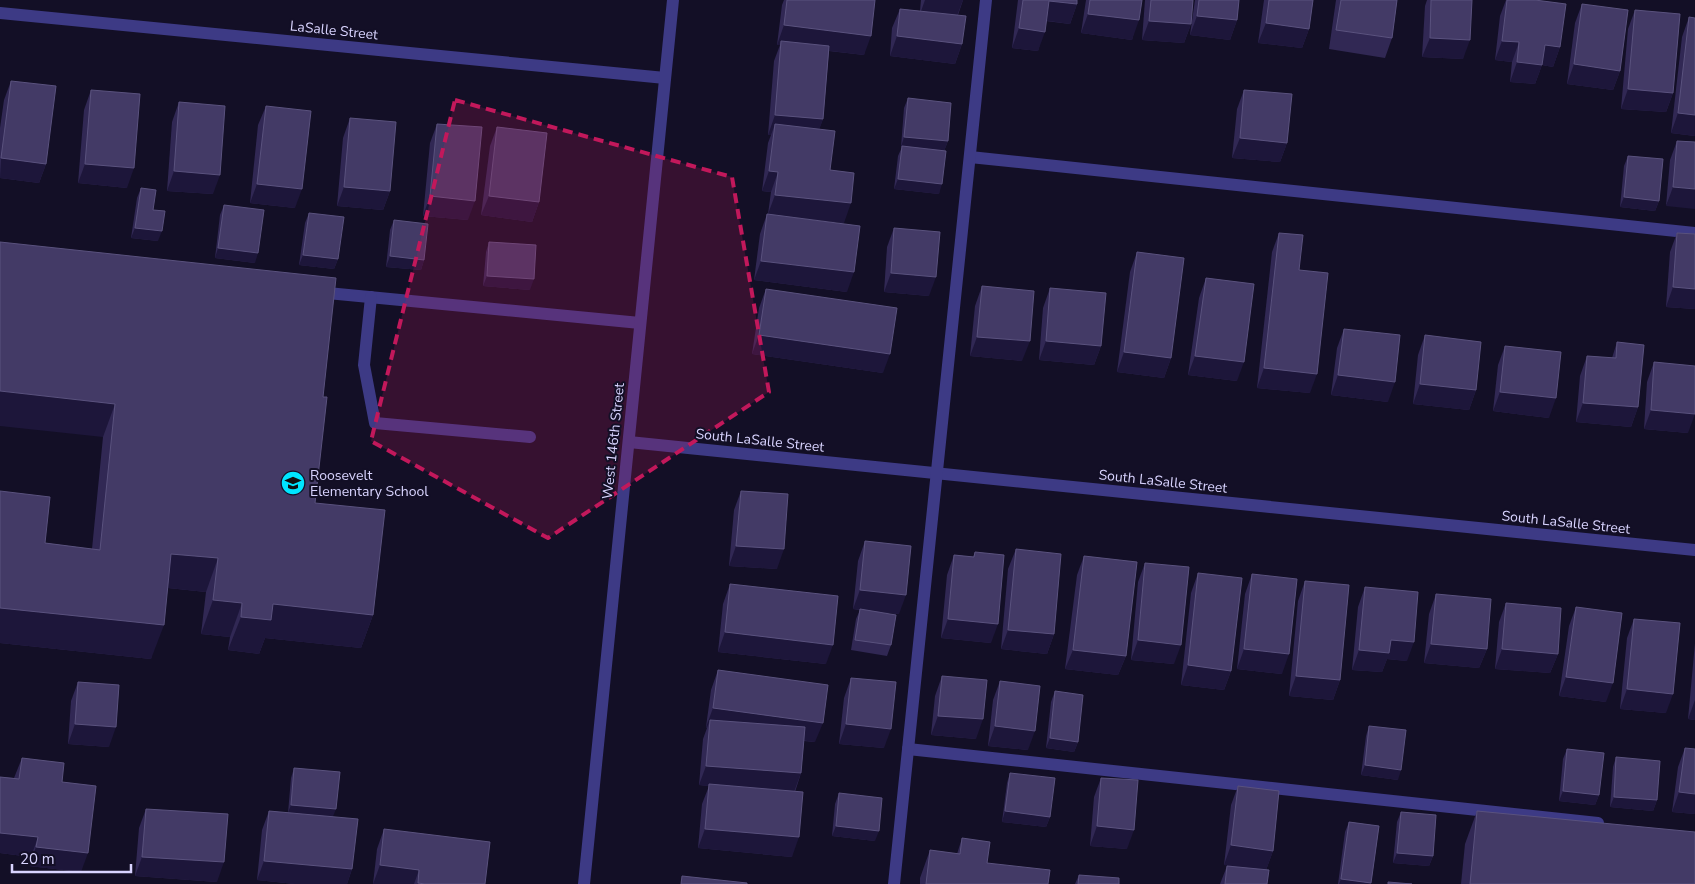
<svg xmlns="http://www.w3.org/2000/svg" width="1695" height="884" font-family="'Nunito Sans',sans-serif">
	<rect width="100%" height="100%" fill="#130f26"/>
	<g fill="none" stroke-linecap="round" stroke-linejoin="round">
		<g stroke="#3d3a85" stroke-width="12">
			<path d="M0 13 665 78"/>
			<path d="M970 157 1695 233"/>
			<path d="M317 292 640 323"/>
			<path d="M371 297 364 365 375 423 530 437"/>
			<path d="M629 442 1695 550"/>
			<path d="M908 749 1598 823"/>
			<path d="M584 884 673 0"/>
			<path d="M894 884 986 0"/>
		</g>
	</g>
	<g fill="#312854">
		<path d="M784 0H875L864 55 829 51 823 119 819 129 844 223 768 214 771 192 762 191 768 143 771 135H768L774 61 780 45H777L782 5Z"/>
		<path d="M921 0H963L958 15 962 44 955 64 890 56 892 28 900 9 920 11Z"/>
		<path d="M1018 0H1077V4L1070 24 1046 21 1038 51 1012 48Z"/>
		<path d="M1086 0H1142L1132 40 1081 33Z"/>
		<path d="M1145 0H1193L1191 24 1184 43 1142 40Z"/>
		<path d="M1195 0H1239L1237 20 1230 40 1190 35Z"/>
		<path d="M1264 0H1313L1309 29 1302 48 1258 43Z"/>
		<path d="M1336 0H1397L1392 38 1385 58 1329 49Z"/>
		<path d="M1427 0H1472L1463 59 1422 57 1425 6Z"/>
		<path d="M1506 0H1535L1560 47 1553 67 1542 65 1535 84 1510 82 1512 62 1495 60 1500 16Z"/>
		<path d="M1582 4 1620 71 1613 90 1567 84 1575 23Z"/>
		<path d="M1635 10 1673 93 1666 112 1621 109 1628 29Z"/>
		<path d="M1689 17 1695 136 1671 133 1682 37Z"/>
		<path d="M11 81 46 164 39 183 0 178V128L4 100Z"/>
		<path d="M91 90 127 188 78 183 84 110Z"/>
		<path d="M1244 90 1287 143 1280 162 1232 158 1237 109Z"/>
		<path d="M908 98 948 141 944 151 939 194 894 189 898 156 902 147H901L904 108Z"/>
		<path d="M179 102 213 194 167 191 172 122Z"/>
		<path d="M266 106 295 208 250 203 258 125Z"/>
		<path d="M350 118 390 191 383 210 337 206 343 138Z"/>
		<path d="M437 124 468 220 423 216 430 143Z"/>
		<path d="M497 127 539 202 532 222 481 215 490 146Z"/>
		<path d="M1677 141 1695 142 1666 206 1670 160Z"/>
		<path d="M1628 156 1659 201 1655 211 1620 207 1624 166Z"/>
		<path d="M141 188 153 210 158 241 131 238 137 198Z"/>
		<path d="M224 205 255 263 215 258 220 215Z"/>
		<path d="M309 213 338 259 334 269 299 265 305 223Z"/>
		<path d="M767 214 847 292 754 280 760 234Z"/>
		<path d="M394 220 424 260 421 270 386 267 390 230Z"/>
		<path d="M894 228 929 296 884 292 887 247Z"/>
		<path d="M1279 233 1299 270 1310 393 1257 388 1272 252Z"/>
		<path d="M1677 233 1695 234V309L1666 307 1670 252Z"/>
		<path d="M0 242 323 397 315 503 373 615 361 648 265 638 259 654 228 650 230 637 201 634 206 592 168 588 151 659 0 643V491L45 543 92 549 103 437Z"/>
		<path d="M489 242 530 290 483 286 486 252Z"/>
		<path d="M1137 252 1171 358 1164 378 1117 372 1130 272Z"/>
		<path d="M1206 278 1237 381 1188 375 1199 298Z"/>
		<path d="M982 286 1022 361 970 356 975 306Z"/>
		<path d="M1050 288 1101 346 1094 365 1039 360 1043 308Z"/>
		<path d="M766 289 883 373 752 354 759 308Z"/>
		<path d="M1344 329 1388 402 1331 395 1337 348Z"/>
		<path d="M1425 335 1476 390 1469 410 1413 404 1418 355Z"/>
		<path d="M1617 342 1638 407 1631 427 1576 422 1580 376 1587 356 1612 358Z"/>
		<path d="M1505 346 1549 418 1493 411 1498 365Z"/>
		<path d="M1654 362 1688 433 1644 429 1647 382Z"/>
		<path d="M741 491 777 569 729 566 734 510Z"/>
		<path d="M865 541 899 614 880 612 891 645 887 656 851 650 856 619 860 610 853 609 858 561Z"/>
		<path d="M1016 549 1054 634 1047 654 1001 649 1008 569Z"/>
		<path d="M975 552 991 643 941 638 947 575 954 555 973 557Z"/>
		<path d="M1084 556 1126 656 1118 675 1065 669 1077 575Z"/>
		<path d="M1145 563 1174 664 1131 660 1138 582Z"/>
		<path d="M1198 573 1231 671 1224 690 1181 685 1191 593Z"/>
		<path d="M1252 574 1282 674 1237 669 1245 594Z"/>
		<path d="M1305 581 1340 680 1333 700 1289 696 1298 601Z"/>
		<path d="M730 584 826 664 718 652 723 604Z"/>
		<path d="M1365 587 1407 661 1387 659 1382 672 1352 670 1358 607Z"/>
		<path d="M1436 594 1487 649 1479 668 1424 663 1429 614Z"/>
		<path d="M1506 603 1558 654 1550 673 1495 669 1499 622Z"/>
		<path d="M1576 607 1606 702 1559 696 1569 626Z"/>
		<path d="M1634 619 1666 713 1620 709 1627 638Z"/>
		<path d="M1695 643V720L1688 719Z"/>
		<path d="M718 670 815 742 804 741 801 773 795 792 792 857 698 848 702 804 709 786 699 785 703 739 707 728 706 727 711 690Z"/>
		<path d="M942 676 976 739 931 735 935 696Z"/>
		<path d="M851 678 884 748 839 744 844 698Z"/>
		<path d="M1000 681 1028 750 988 746 993 700Z"/>
		<path d="M78 682 109 747 68 744 71 701Z"/>
		<path d="M1055 691 1078 742 1074 752 1046 748 1051 702Z"/>
		<path d="M1369 726 1398 780 1361 775 1366 736Z"/>
		<path d="M1685 748 1695 814 1672 812 1678 767Z"/>
		<path d="M1567 749 1599 795 1595 805 1559 801 1563 759Z"/>
		<path d="M1616 757 1657 800 1653 811 1610 807 1613 767Z"/>
		<path d="M22 758 62 782 81 872 29 866 31 857 0 853V777L14 778Z"/>
		<path d="M294 768 333 817 352 869 347 884H295L257 880 262 830 269 811 288 813 291 778Z"/>
		<path d="M1010 773 1050 817 1046 827 1002 822 1007 783Z"/>
		<path d="M1101 778 1127 849 1090 846 1094 797Z"/>
		<path d="M1238 786 1273 851 1266 870 1267 884H1220L1227 866 1258 869 1224 865 1231 805Z"/>
		<path d="M839 793 875 841 832 836 835 804Z"/>
		<path d="M146 809 217 882 135 876 139 828Z"/>
		<path d="M1477 811 1695 884H1461L1465 844Z"/>
		<path d="M1401 812 1433 856 1429 866 1393 863 1397 822Z"/>
		<path d="M1349 822 1379 826 1371 884H1338L1345 832Z"/>
		<path d="M384 829 485 884H373L377 849Z"/>
		<path d="M962 838 987 863 1048 884H920V878L930 850 957 854Z"/>
		<path d="M1079 875 1119 884H1075Z"/>
	</g>
	<g fill="#1d163a">
		<path d="M925 0H963L957 16 920 14Z"/>
		<path d="M1049 1 1077 4 1070 24 1042 20Z"/>
		<path d="M1088 14 1139 20 1132 40 1081 33Z"/>
		<path d="M1197 16 1237 20 1230 40 1190 35Z"/>
		<path d="M1149 21 1191 24 1184 43 1142 40Z"/>
		<path d="M1266 23 1309 29 1302 48 1258 43Z"/>
		<path d="M784 25 871 36 864 55 781 45V41L780 45H777Z"/>
		<path d="M1019 28 1045 32 1038 51 1012 48Z"/>
		<path d="M897 36 962 44 955 64 890 56Z"/>
		<path d="M1430 38 1470 40 1463 59 1422 57Z"/>
		<path d="M1502 41 1519 42 1512 62 1495 60Z"/>
		<path d="M1545 45 1560 47 1553 67 1542 65 1535 84 1510 82 1517 62Z"/>
		<path d="M1574 64 1620 71 1613 90 1567 84Z"/>
		<path d="M1628 89 1673 93 1666 112 1621 109Z"/>
		<path d="M1678 113 1695 115V136L1671 133Z"/>
		<path d="M775 115 823 119 816 139 775 124 771 135H768Z"/>
		<path d="M904 137 948 141 944 151 901 147Z"/>
		<path d="M1240 138 1287 143 1280 162 1232 158Z"/>
		<path d="M1 158 46 164 39 183 0 178Z"/>
		<path d="M85 164 134 168 127 188 78 183Z"/>
		<path d="M174 171 220 175 213 194 167 191Z"/>
		<path d="M769 171 778 172 771 192 762 191Z"/>
		<path d="M898 179 942 184 939 194 894 189Z"/>
		<path d="M257 184 302 189 295 208 250 203Z"/>
		<path d="M344 187 390 191 383 210 337 206Z"/>
		<path d="M1673 187 1695 189V209L1666 206Z"/>
		<path d="M775 195 851 203 844 223 768 214Z"/>
		<path d="M430 196 475 201 468 220 423 216Z"/>
		<path d="M489 196 539 202 532 222 481 215Z"/>
		<path d="M1624 197 1659 201 1655 211 1620 207Z"/>
		<path d="M135 228 162 231 158 241 131 238Z"/>
		<path d="M218 248 258 253 255 263 215 258Z"/>
		<path d="M303 255 338 259 334 269 299 265Z"/>
		<path d="M390 256 424 260 421 270 386 267Z"/>
		<path d="M761 261 854 272 847 292 754 280Z"/>
		<path d="M891 273 936 277 929 296 884 292Z"/>
		<path d="M487 276 534 279 530 290 483 286Z"/>
		<path d="M1673 287 1695 289V309L1666 307Z"/>
		<path d="M759 335 890 354 883 373 752 354Z"/>
		<path d="M977 337 1030 341 1022 361 970 356Z"/>
		<path d="M1046 341 1101 346 1094 365 1039 360Z"/>
		<path d="M1124 352 1171 358 1164 378 1117 372Z"/>
		<path d="M1195 356 1244 362 1237 381 1188 375Z"/>
		<path d="M1264 368 1317 374 1310 393 1257 388Z"/>
		<path d="M1338 375 1395 382 1388 402 1331 395Z"/>
		<path d="M1420 384 1476 390 1469 410 1413 404Z"/>
		<path d="M0 391 115 404 103 437 0 426Z"/>
		<path d="M1500 392 1556 398 1549 418 1493 411Z"/>
		<path d="M1583 403 1638 407 1631 427 1576 422Z"/>
		<path d="M1651 410 1695 414 1688 433 1644 429Z"/>
		<path d="M736 546 784 549 777 569 729 566Z"/>
		<path d="M171 554 218 558 206 592 159 587Z"/>
		<path d="M860 590 906 595 899 614 853 609Z"/>
		<path d="M213 600 242 603 230 637 201 634Z"/>
		<path d="M273 604 373 615 361 648 265 638 259 654 228 650 241 617Z"/>
		<path d="M0 608 164 625 151 659 0 643Z"/>
		<path d="M948 619 998 624 991 643 941 638Z"/>
		<path d="M1008 630 1054 634 1047 654 1001 649Z"/>
		<path d="M725 632 833 645 826 664 718 652Z"/>
		<path d="M1138 640 1181 645 1174 664 1131 660Z"/>
		<path d="M1391 640 1414 642 1407 661 1387 659 1382 672 1352 670 1359 650Z"/>
		<path d="M1431 644 1487 649 1479 668 1424 663Z"/>
		<path d="M1244 649 1289 654 1282 674 1237 669Z"/>
		<path d="M1502 649 1558 654 1550 673 1495 669Z"/>
		<path d="M1073 650 1126 656 1118 675 1065 669Z"/>
		<path d="M1188 665 1231 671 1224 690 1181 685Z"/>
		<path d="M1296 676 1340 680 1333 700 1289 696Z"/>
		<path d="M1566 677 1613 683 1606 702 1559 696Z"/>
		<path d="M1627 689 1673 694 1666 713 1620 709Z"/>
		<path d="M1695 700V720L1688 719Z"/>
		<path d="M713 708 823 723 815 742 709 728 710 720 707 728 706 727Z"/>
		<path d="M938 716 983 719 976 739 931 735Z"/>
		<path d="M75 724 116 727 109 747 68 744Z"/>
		<path d="M846 724 891 729 884 748 839 744Z"/>
		<path d="M995 726 1035 731 1028 750 988 746Z"/>
		<path d="M1050 738 1078 742 1074 752 1046 748Z"/>
		<path d="M1365 765 1401 770 1398 780 1361 775Z"/>
		<path d="M706 766 801 773 794 792 709 784V786L699 785Z"/>
		<path d="M1563 791 1599 795 1595 805 1559 801Z"/>
		<path d="M1679 792 1695 794V814L1672 812Z"/>
		<path d="M1614 797 1657 800 1653 811 1610 807Z"/>
		<path d="M291 805 336 809 332 819 287 815Z"/>
		<path d="M1005 811 1050 817 1046 827 1002 822Z"/>
		<path d="M836 826 879 831 875 841 832 836Z"/>
		<path d="M1097 826 1134 830 1127 849 1090 846Z"/>
		<path d="M705 829 799 837 792 857 698 848Z"/>
		<path d="M0 833 38 837 31 857 0 853Z"/>
		<path d="M1231 845 1273 851 1266 870 1224 865Z"/>
		<path d="M36 847 88 853 81 872 29 866Z"/>
		<path d="M1397 853 1433 856 1429 866 1393 863Z"/>
		<path d="M142 857 224 862 217 882 135 876Z"/>
		<path d="M264 861 352 869 347 884H295L257 880Z"/>
		<path d="M380 865 419 870 414 884H373Z"/>
		<path d="M1341 879 1371 883V884H1339Z"/>
	</g>
	<g fill="#433a66" stroke="#5a527e">
		<path d="M787 0H875L871 36 784 25Z"/>
		<path d="M1023 0H1077V4L1049 1 1045 32 1019 28Z"/>
		<path d="M1090 0H1142L1139 20 1088 14Z"/>
		<path d="M1151 0H1193L1191 24 1149 21Z"/>
		<path d="M1199 0H1239L1237 20 1197 16Z"/>
		<path d="M1269 0H1313L1309 29 1266 23Z"/>
		<path d="M1341 0H1397L1392 38 1336 30Z"/>
		<path d="M1431 0H1472L1470 40 1430 38Z"/>
		<path d="M1507 0H1535L1566 4 1560 47 1545 45 1542 65 1517 62 1519 42 1502 41Z"/>
		<path d="M1582 4 1628 10 1620 71 1574 64Z"/>
		<path d="M900 9 966 16 962 44 897 36Z"/>
		<path d="M1635 10 1680 14 1673 93 1628 89Z"/>
		<path d="M1689 17 1695 18V115L1678 113Z"/>
		<path d="M781 41 829 46 823 119 775 115Z"/>
		<path d="M11 81 56 86 46 164 1 158Z"/>
		<path d="M91 90 140 94 134 168 85 164Z"/>
		<path d="M1244 90 1292 94 1287 143 1240 138Z"/>
		<path d="M908 98 951 103 948 141 904 137Z"/>
		<path d="M179 102 225 106 220 175 174 171Z"/>
		<path d="M266 106 311 111 302 189 257 184Z"/>
		<path d="M350 118 396 122 390 191 344 187Z"/>
		<path d="M437 124 482 127 475 201 430 196Z"/>
		<path d="M775 124 835 131 830 170 854 173 851 203 775 195 778 172 769 171Z"/>
		<path d="M497 127 547 133 539 202 489 196Z"/>
		<path d="M1677 141 1695 142V189L1673 187Z"/>
		<path d="M902 146 946 151 942 184 898 179Z"/>
		<path d="M1628 156 1663 159 1659 201 1624 197Z"/>
		<path d="M141 188 156 190 153 210 165 211 162 231 135 228Z"/>
		<path d="M224 205 264 210 258 253 218 248Z"/>
		<path d="M309 213 344 217 338 259 303 255Z"/>
		<path d="M767 214 860 226 854 272 761 261Z"/>
		<path d="M394 220 428 224 424 260 390 256Z"/>
		<path d="M894 228 940 232 936 277 891 273Z"/>
		<path d="M1279 233 1303 235 1299 270 1328 273 1317 374 1264 368Z"/>
		<path d="M1677 233 1695 234V289L1673 287Z"/>
		<path d="M0 242 336 278 323 397H327L315 503 385 510 373 615 273 604 271 620 241 617 242 603 213 600 218 558 171 554 164 625 0 608V491L50 497 45 543 100 550 115 404 0 391Z"/>
		<path d="M489 242 536 245 534 279 487 276Z"/>
		<path d="M1137 252 1184 258 1171 358 1124 352Z"/>
		<path d="M1206 278 1254 284 1244 362 1195 356Z"/>
		<path d="M982 286 1034 291 1030 341 977 337Z"/>
		<path d="M1050 288 1106 293 1101 346 1046 341Z"/>
		<path d="M766 289 897 308 890 354 759 335Z"/>
		<path d="M1344 329 1400 335 1395 382 1338 375Z"/>
		<path d="M1425 335 1481 342 1476 390 1420 384Z"/>
		<path d="M1617 342 1644 345 1638 407 1583 403 1587 356 1616 358Z"/>
		<path d="M1505 346 1561 352 1556 398 1500 392Z"/>
		<path d="M1654 362 1695 366V414L1651 410Z"/>
		<path d="M741 491 788 494 784 549 736 546Z"/>
		<path d="M865 541 911 546 906 595 860 590Z"/>
		<path d="M1016 549 1061 554 1054 634 1008 630Z"/>
		<path d="M975 552 1004 555 998 624 948 619 954 555 974 557Z"/>
		<path d="M1084 556 1137 562 1126 656 1073 650Z"/>
		<path d="M1145 563 1189 567 1181 645 1138 640Z"/>
		<path d="M1198 573 1242 578 1231 671 1188 665Z"/>
		<path d="M1252 574 1297 579 1289 654 1244 649Z"/>
		<path d="M1305 581 1349 585 1340 680 1296 676Z"/>
		<path d="M730 584 838 596 833 645 725 632Z"/>
		<path d="M1365 587 1418 592 1414 642 1391 640 1389 653 1359 650Z"/>
		<path d="M1436 594 1491 599 1487 649 1431 644Z"/>
		<path d="M1506 603 1561 608 1558 654 1502 649Z"/>
		<path d="M1576 607 1622 613 1613 683 1566 677Z"/>
		<path d="M860 609 896 615 891 645 855 640Z"/>
		<path d="M1634 619 1680 623 1673 694 1627 689Z"/>
		<path d="M718 670 828 685 823 723 713 708Z"/>
		<path d="M942 676 987 680 983 719 938 716Z"/>
		<path d="M851 678 896 682 891 729 846 724Z"/>
		<path d="M1000 681 1040 686 1035 731 995 726Z"/>
		<path d="M78 682 119 685 116 727 75 724Z"/>
		<path d="M1055 691 1083 695 1078 742 1050 738Z"/>
		<path d="M710 720 805 727 801 773 706 766Z"/>
		<path d="M1369 726 1406 730 1401 770 1365 765Z"/>
		<path d="M1685 748 1695 749V794L1679 792Z"/>
		<path d="M1567 749 1604 753 1599 795 1563 791Z"/>
		<path d="M1616 757 1660 761 1657 800 1614 797Z"/>
		<path d="M22 758 64 763 62 782 96 786 88 853 36 847 38 837 0 833V777L19 779Z"/>
		<path d="M294 768 340 772 336 809 291 805Z"/>
		<path d="M1010 773 1055 778 1050 817 1005 811Z"/>
		<path d="M1101 778 1138 780 1134 830 1097 826Z"/>
		<path d="M709 784 803 792 799 837 705 829Z"/>
		<path d="M1238 786 1279 791 1273 851 1231 845Z"/>
		<path d="M839 793 882 798 879 831 836 826Z"/>
		<path d="M146 809 228 814 224 862 142 857Z"/>
		<path d="M269 811 358 819 352 869 264 861Z"/>
		<path d="M1477 811 1695 832V884H1470Z"/>
		<path d="M1401 812 1436 815 1433 856 1397 853Z"/>
		<path d="M1349 822 1379 826 1371 883 1341 879Z"/>
		<path d="M384 829 490 842 485 884H425L418 883 419 870 380 865Z"/>
		<path d="M962 838 990 842 987 863 1050 870 1048 884H926L930 850 960 854Z"/>
		<path d="M1227 866 1269 870 1267 884H1225Z"/>
		<path d="M1079 875 1119 878V884H1078Z"/>
		<path d="M682 876 747 883V884H681Z"/>
		<path d="M1388 882 1412 884H1388Z"/>
	</g>
	<path fill="#c2185b" fill-opacity="0.2" stroke="#c2185b" stroke-width="4" stroke-dasharray="10 6" stroke-linejoin="round" d="M455 100 732 177 769 392 548 538 371 441Z"/>
	<defs>
		<g id="school-disc" transform="scale(1.25)"><circle r="9.5" fill="#00e5ff" stroke="#130f26"/><path d="M0-5L7-2L0 1L-7-2ZM-4 1L0 2.5L4 1V4Q0 6-4 4Z" fill="#111"/></g>
	</defs>
	<g fill-rule="evenodd">
		<use href="#school-disc" x="293" y="483"/>
	</g>
	<g text-anchor="middle" stroke-width="4" stroke-linejoin="round" paint-order="stroke">
		<g font-size="14" fill="#d9d4ff" stroke="#130f26">
			<text transform="translate(334 30) rotate(6)" y="5">LaSalle Street</text>
			<text transform="translate(760 440) rotate(6)" y="5">South LaSalle Street</text>
			<text transform="translate(613 441) rotate(-84)" y="5">West 146th Street</text>
			<text transform="translate(1163 481) rotate(6)" y="5">South LaSalle Street</text>
			<text transform="translate(1566 522) rotate(6)" y="5">South LaSalle Street</text>
		</g>
		<g font-size="14" fill="#d9d4ff" stroke="#130f26" text-anchor="start">
			<text x="310" y="480">Roosevelt<tspan x="310" dy="16">Elementary School</tspan></text>
		</g>
	</g>
	<path d="M12 864v8h119v-8" fill="none" stroke="#d9d4ff" stroke-width="2.5"/>
	<text x="20" y="864" font-size="15" fill="#d9d4ff" stroke="#130f26" stroke-width="4" paint-order="stroke">20 m</text>
</svg>
